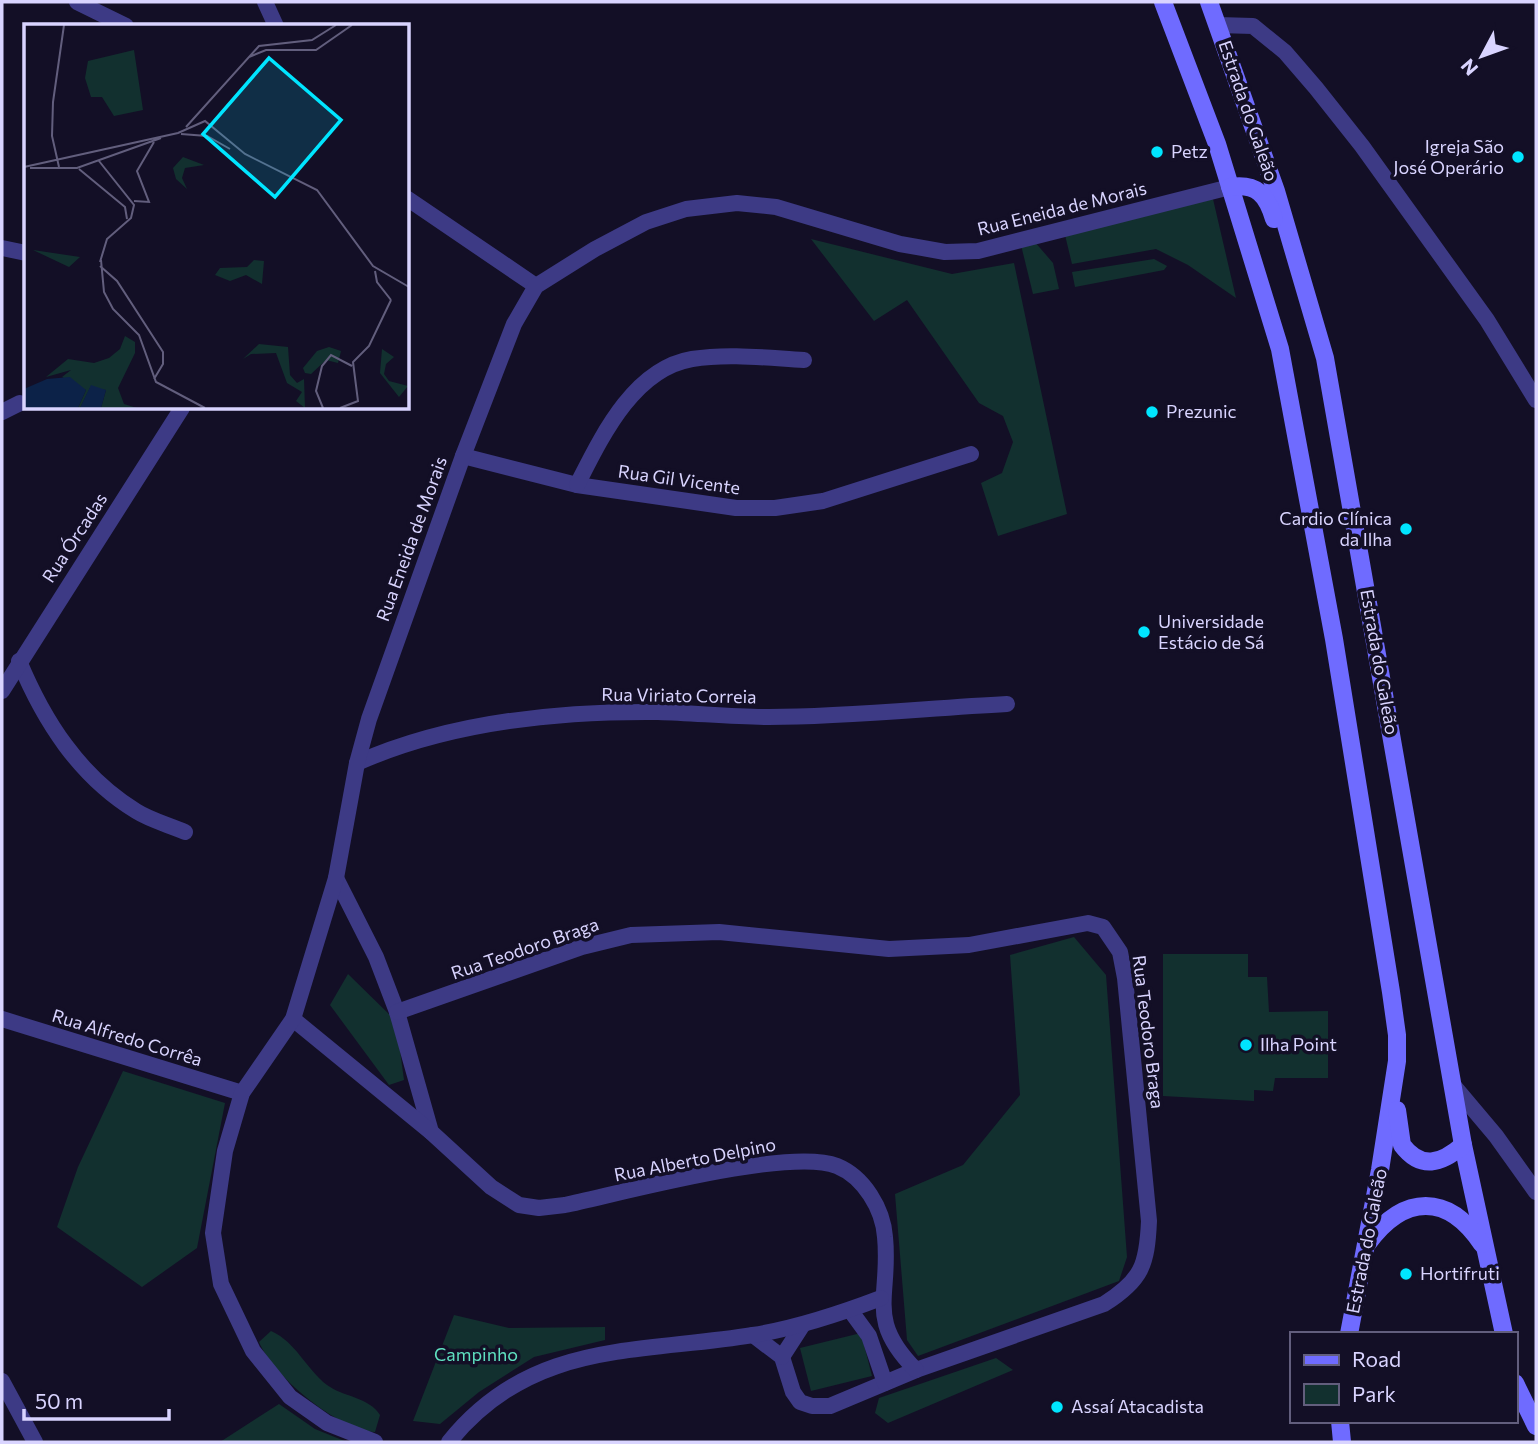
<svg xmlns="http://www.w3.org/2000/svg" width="1538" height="1444" font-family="Commissioner,sans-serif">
	<rect width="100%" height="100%" fill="#130f26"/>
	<g fill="#12302f">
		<path d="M1213 199 1236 298 1188 265 1156 249 1072 264 1065 235Z"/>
		<path d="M811 239 952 274 1014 263 1067 514 998 536 981 483 1002 473 1013 442 1003 416 979 403 907 300 874 321Z"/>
		<path d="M1034 241 1053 263 1059 289 1033 294 1021 245Z"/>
		<path d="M1154 259 1167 266 1164 270 1075 287 1072 272Z"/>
		<path d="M1074 937 1106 975 1127 1257 1119 1281 918 1356 907 1340 895 1194 963 1165 1020 1095 1010 955Z"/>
		<path d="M1163 954H1248V977H1267L1269 1012 1328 1011V1078H1275L1273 1091 1254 1090V1101L1163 1096Z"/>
		<path d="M348 974 396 1021 404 1080 389 1085 330 1005Z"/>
		<path d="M123 1071 225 1103 197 1248 142 1287 57 1227 78 1167Z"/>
		<path d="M454 1315 509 1328 605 1327V1340L534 1357 479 1392 440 1424 413 1421Z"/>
		<path d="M271 1331C296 1342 306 1369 327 1385 343 1397 369 1397 380 1415L375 1432C338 1430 273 1376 259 1342Z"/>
		<path d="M861 1333 872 1376 811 1391 800 1348Z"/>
		<path d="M996 1358 1013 1370 888 1423 875 1413 879 1398Z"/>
		<path d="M279 1404 315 1429 347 1442H220Z"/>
	</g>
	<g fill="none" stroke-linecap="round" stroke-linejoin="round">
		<g stroke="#3d3a85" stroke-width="16">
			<path d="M77 2 126 26"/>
			<path d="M265 2 276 26"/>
			<path d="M1218 25 1253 26 1285 52 1316 88 1362 146 1487 320 1536 400"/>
			<path d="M408 199 536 286"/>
			<path d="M2 248 26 253"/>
			<path d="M2 412 20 403"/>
			<path d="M463 456 577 485 736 508H775L823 501 971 454"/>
			<path d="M577 485C601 438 633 369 692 359 728 353 768 358 804 360"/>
			<path d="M19 661C44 721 79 776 136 811 150 820 169 825 185 832"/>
			<path d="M2 691 182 408"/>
			<path d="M357 763C449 722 557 711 658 712 695 713 732 717 769 717 848 717 928 708 1007 704"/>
			<path d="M336 878 376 957 397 1012 431 1132"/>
			<path d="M397 1012 582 947 631 935 719 932 889 949 969 945 1088 923 1103 927 1120 952 1125 978 1149 1221C1147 1265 1142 1280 1104 1304L916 1370 830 1406H812L800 1402 793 1392 782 1357 753 1335"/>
			<path d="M2 1019 242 1093"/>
			<path d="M293 1019 431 1132 491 1187 519 1205 539 1208 565 1205C622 1193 789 1147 837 1166 864 1177 883 1209 885 1237 891 1297 865 1319 916 1370"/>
			<path d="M1453 1085 1496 1136 1536 1192"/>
			<path d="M850 1310 869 1336 885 1383"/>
			<path d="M782 1357 802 1326"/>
			<path d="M2 1381 35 1442"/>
			<path d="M375 1442 327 1423 290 1397 253 1351 221 1284 213 1233 225 1151 242 1093 293 1019 336 878 357 763 369 719 463 456 514 324 536 286 595 249 646 222 686 209 737 203 776 207 900 244 945 252 978 251 1230 187"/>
			<path d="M449 1442C531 1340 636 1354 753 1335 797 1328 839 1314 881 1298"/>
		</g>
		<g stroke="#6f6bff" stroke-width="18">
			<path d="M1163 2 1217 144 1280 349 1334 639 1391 992 1397 1035V1061L1380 1170 1349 1334"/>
			<path d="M1209 2 1276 191 1325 358 1463 1145 1504 1334"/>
			<path d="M1230 187C1257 183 1267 195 1274 219"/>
			<path d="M1397 1110 1402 1145C1421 1170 1441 1164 1463 1145"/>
			<path d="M1368 1243C1404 1194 1448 1193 1482 1244"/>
			<path d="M1515 1383 1536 1426"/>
			<path d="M1340 1421 1342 1442"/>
		</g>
	</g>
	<g fill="#00e5ff" stroke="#130f26" stroke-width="2.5">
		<circle cx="1157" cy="152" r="7"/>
		<circle cx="1518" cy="157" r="7"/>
		<circle cx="1152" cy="412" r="7"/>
		<circle cx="1406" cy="529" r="7"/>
		<circle cx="1144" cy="632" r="7"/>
		<circle cx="1246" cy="1045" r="7"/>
		<circle cx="1406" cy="1274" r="7"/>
		<circle cx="1057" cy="1407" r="7"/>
	</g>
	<g text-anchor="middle" stroke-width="7" stroke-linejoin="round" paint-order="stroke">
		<g font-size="18" fill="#d9d4ff" stroke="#130f26">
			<text transform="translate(1248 111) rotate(71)" y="6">Estrada do Galeão</text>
			<text transform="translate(1062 209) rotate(-14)" y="6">Rua Eneida de Morais</text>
			<text transform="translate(679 480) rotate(8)" y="6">Rua Gil Vicente</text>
			<text transform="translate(75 538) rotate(-57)" y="6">Rua Órcadas</text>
			<text transform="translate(412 539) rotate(-70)" y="6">Rua Eneida de Morais</text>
			<text transform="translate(1379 662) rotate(80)" y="6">Estrada do Galeão</text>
			<text transform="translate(679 696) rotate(1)" y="6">Rua Viriato Correia</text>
			<text transform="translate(525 949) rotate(-19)" y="6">Rua Teodoro Braga</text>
			<text transform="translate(1148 1032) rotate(83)" y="6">Rua Teodoro Braga</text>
			<text transform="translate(127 1038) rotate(17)" y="6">Rua Alfredo Corrêa</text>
			<text transform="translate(695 1160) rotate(-11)" y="6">Rua Alberto Delpino</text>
			<text transform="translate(1367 1241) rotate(-79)" y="6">Estrada do Galeão</text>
		</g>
		<g font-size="18" fill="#d9d4ff" stroke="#130f26" text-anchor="start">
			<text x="1504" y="153" text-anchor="end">Igreja São<tspan x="1504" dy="21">José Operário</tspan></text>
			<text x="1171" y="158">Petz</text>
			<text x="1166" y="418">Prezunic</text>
			<text x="1392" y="525" text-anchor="end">Cardio Clínica<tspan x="1392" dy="21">da Ilha</tspan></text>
			<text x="1158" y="628">Universidade<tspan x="1158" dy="21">Estácio de Sá</tspan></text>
			<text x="1260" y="1051">Ilha Point</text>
			<text x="1420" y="1280">Hortifruti</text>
			<text x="1071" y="1413">Assaí Atacadista</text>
		</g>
		<g font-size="18" fill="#5fe0c0" stroke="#130f26">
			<text x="476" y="1361">Campinho</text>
		</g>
	</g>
	<g transform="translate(24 24)">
		<rect width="385" height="385" fill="#130f26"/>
		<path d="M110 26 119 86 90 92 78 73H67L61 54 64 37ZM159 133 180 141 161 144 158 154 163 165 152 155 149 144ZM9 226 56 233 45 243ZM230 236 240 237 238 260 222 251 206 257 191 251 196 244 223 243ZM101 312 111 318V329L94 364 100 380 113 384H77L82 366 66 364 56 384H54L62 366 38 353 47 346 22 353 44 335 70 339 85 334 96 325ZM235 320 264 323 266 351 273 359 280 355 281 384 272 377 278 368 263 359 252 329 227 330 219 335ZM305 323 317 327 314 339 302 336 287 350 281 349 279 344 293 327ZM358 325 370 333 362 340 360 350 365 357 384 362 375 373 356 349Z" fill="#12302f"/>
		<path d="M46 353 62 366 54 384H0V365L23 355ZM67 361 82 366 77 384H56Z" fill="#0c2248"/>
		<path fill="none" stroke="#625e7d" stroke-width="2" d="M225 33 242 26H292L328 1M162 103 235 22 288 16 312 1M157 110 183 112 206 125M75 137 110 181 107 194 83 215 76 238M0 143 154 109 181 97 221 130 293 166 349 242 385 263M35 143 28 112 29 78 40 1M6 144H53L137 114M55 145 101 183 103 195M110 177 125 178 113 147 130 118M77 236 80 268 89 285 115 311 132 358 181 384M76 242 93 257 139 328V340L130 355M351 247 353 258 367 276M299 384 292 367 298 342 307 331 328 342M316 384 334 377 329 338 345 322 367 276"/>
		<path fill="#00e5ff" fill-opacity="0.15" stroke="#00e5ff" stroke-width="3.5" d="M245 34 317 96 251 173 179 110Z"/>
		<rect width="385" height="385" fill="none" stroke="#d9d4ff" stroke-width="3.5"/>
	</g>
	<rect width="1538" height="1444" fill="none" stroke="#d9d4ff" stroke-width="7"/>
	<rect x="1290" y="1332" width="228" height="91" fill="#130f26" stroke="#625e7d" stroke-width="2"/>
	<rect x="1304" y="1355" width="35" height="10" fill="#6f6bff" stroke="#625e7d" stroke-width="2"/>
	<text x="1352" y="1367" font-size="21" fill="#d9d4ff">Road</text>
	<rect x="1304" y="1384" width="35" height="21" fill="#12302f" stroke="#625e7d" stroke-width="2"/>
	<text x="1352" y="1402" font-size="21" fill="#d9d4ff">Park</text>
	<g transform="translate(1482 56) rotate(229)" stroke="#130f26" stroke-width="5" paint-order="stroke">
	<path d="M0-5L12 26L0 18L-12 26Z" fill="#d9d4ff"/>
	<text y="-10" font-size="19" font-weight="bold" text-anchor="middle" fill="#d9d4ff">N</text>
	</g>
	<path d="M24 1409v10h145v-10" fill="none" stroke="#d9d4ff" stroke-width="3.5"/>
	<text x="35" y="1409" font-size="21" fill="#d9d4ff" stroke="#130f26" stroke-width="5" paint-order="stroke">50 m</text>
</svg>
